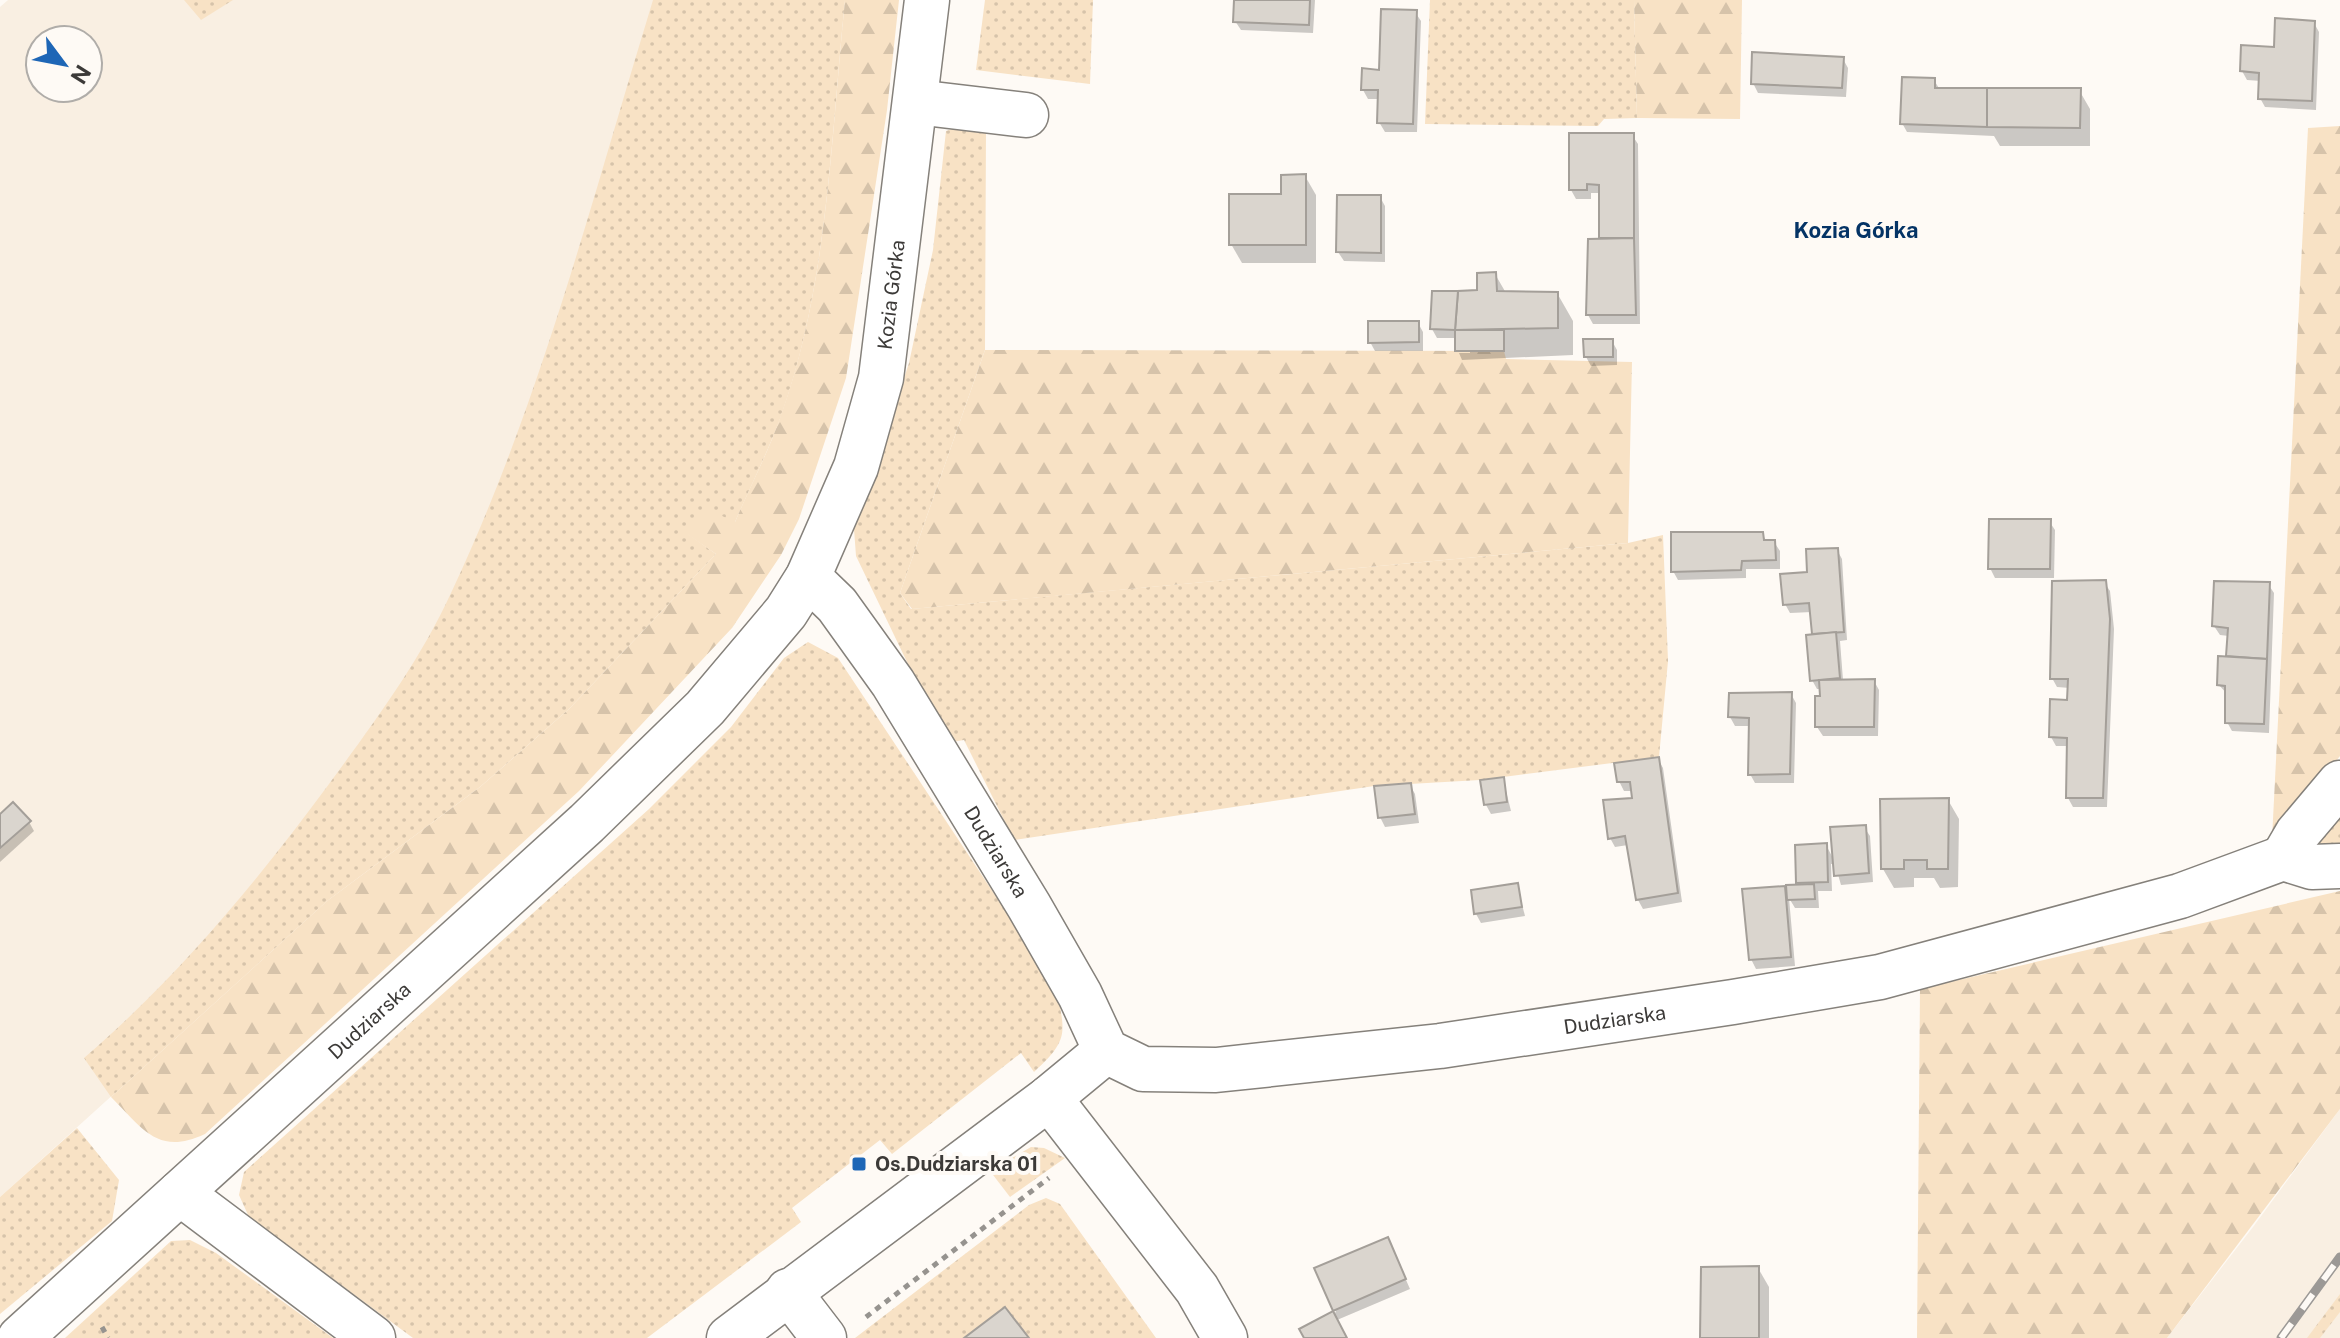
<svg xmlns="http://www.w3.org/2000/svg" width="2340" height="1338" font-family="'Public Sans',sans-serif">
	<defs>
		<pattern id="grass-dots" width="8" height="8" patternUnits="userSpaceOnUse" patternTransform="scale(2)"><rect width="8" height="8" fill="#f8e2c5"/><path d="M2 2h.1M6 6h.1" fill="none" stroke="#d6c3aa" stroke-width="1.8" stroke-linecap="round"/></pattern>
		<pattern id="forest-firs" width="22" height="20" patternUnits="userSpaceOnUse" patternTransform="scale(2)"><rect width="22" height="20" fill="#f8e2c5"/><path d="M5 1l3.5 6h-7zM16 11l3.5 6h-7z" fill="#d6c3aa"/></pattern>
	</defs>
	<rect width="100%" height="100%" fill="#fefaf5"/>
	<g fill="#f9efe2" fill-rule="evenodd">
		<path d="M8 0H845L781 415 688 534 399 846 327 901 0 1197V7ZM40 40H88V88H40Z"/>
		<path d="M2340 1109V1338H2167L2253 1227Z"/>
	</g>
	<g fill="url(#grass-dots)">
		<path d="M184 0H233L201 20Z"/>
		<path d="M653 0H845C831 137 828 284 781 416 768 452 750 487 735 522L688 534 716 554 569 709 480 787 327 901 111 1097 84 1058C177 978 256 883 329 784 373 724 420 661 451 593 540 404 592 199 653 0Z"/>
		<path d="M985 0H1093L1090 84 976 70Z"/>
		<path d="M1430 0H1634L1637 118 1604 119 1598 126 1425 124Z"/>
		<path d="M976 121 986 128 985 350 900 593 911 609 1628 543 1663 535 1668 661 1659 757 1480 780 1374 786 1014 840 964 740 946 743 856 556 854 529 909 363 933 250 946 131Z"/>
		<path d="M808 642 838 658 1056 987C1065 1033 1070 1039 1034 1072L1021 1053 892 1154 880 1140 792 1208 801 1222 647 1338H413L249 1217 239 1195 244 1172 649 809 731 727 784 658Z"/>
		<path d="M2340 800V853L2317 850 2311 831Z"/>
		<path d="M77 1128 119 1180 112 1221 0 1314V1197Z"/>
		<path d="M1031 1147 1044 1148 1065 1158 1010 1197 990 1171Z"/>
		<path d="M1046 1198 1060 1204 1156 1338H1029L1005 1307 964 1338H855L1029 1205Z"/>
		<path d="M190 1240 216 1253 333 1338H65L171 1241Z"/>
		<path d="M2340 1294V1312L2320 1338H2307Z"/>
	</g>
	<g fill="url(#forest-firs)">
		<path d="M845 0H899L887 110 846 378 799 519 781 555 732 628 579 791 205 1134C158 1156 143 1129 111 1097L327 901 480 787 569 709 716 554 687 534 705 508 735 522C750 486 769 451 781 415 828 284 831 138 845 0Z"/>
		<path d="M1634 0H1742L1740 119 1637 118Z"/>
		<path d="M2340 126V756L2272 839 2308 128Z"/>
		<path d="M985 350 1504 351 1506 359 1632 362 1628 543 912 609 900 593Z"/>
		<path d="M2340 891V1109L2167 1338H1917L1920 989Z"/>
	</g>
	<g fill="#0003">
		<path d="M1236 0H1315L1313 33 1241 30 1235 21Z"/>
		<path d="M1415 12 1421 21 1417 132H1385L1379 122 1380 99H1368L1363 90 1381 72Z"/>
		<path d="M2314 23 2319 32 2316 110 2265 107 2260 98 2261 81 2247 80 2242 71Z"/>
		<path d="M1843 59 1848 68 1846 97 1758 93 1753 83Z"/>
		<path d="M1934 80 1940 90H2079L2090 109V146H2000L1994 136 1907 132 1902 123Z"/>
		<path d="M1632 135 1638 144 1640 324H1593L1588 315 1602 240 1601 193H1591V199H1576L1571 190Z"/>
		<path d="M1305 176 1316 195V263H1242L1231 244Z"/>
		<path d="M1380 197 1385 206V262L1344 261 1338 252Z"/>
		<path d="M1495 274 1506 293H1557L1573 321V355L1462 360 1459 353H1470V349L1457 338H1437L1432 329 1479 292Z"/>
		<path d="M1418 323 1423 332V351H1375L1370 342Z"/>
		<path d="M1612 341 1617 350V365L1591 366 1586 357Z"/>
		<path d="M2049 521 2055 530 2054 578H1995L1990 568Z"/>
		<path d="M1762 534 1767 542H1774L1780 551V569H1746V578L1678 580 1673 571Z"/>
		<path d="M1837 550 1842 559 1847 640 1840 641 1843 680 1874 681 1879 690 1878 736H1823L1817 727 1822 689H1817L1812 680V612L1790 613 1785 604 1809 573Z"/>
		<path d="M2104 582 2110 591 2114 629 2107 807H2073L2068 798 2069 746H2056L2051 737 2069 702 2070 688 2057 687 2052 678Z"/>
		<path d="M2268 584 2274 593 2269 733 2232 731 2227 722V694L2219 685 2228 658 2229 636 2220 635 2214 626Z"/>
		<path d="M1791 694 1796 703 1794 783H1755L1750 774 1751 726H1735L1730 717Z"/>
		<path d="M1658 759 1663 768 1682 902 1643 909 1638 900 1628 845 1615 847 1610 838 1635 800 1633 791H1624L1619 781Z"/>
		<path d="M1503 779 1511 811 1491 814 1486 805Z"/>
		<path d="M1410 785 1415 794 1419 823 1385 827 1380 817Z"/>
		<path d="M1948 800 1959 819 1958 887 1940 888 1934 878H1914V887L1894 888 1883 869Z"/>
		<path d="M0 816 29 822 34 831 0 862Z"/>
		<path d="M1864 827 1870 836 1873 882 1841 885 1835 864H1831L1832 891H1818L1819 908H1795L1789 898 1795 966 1756 969 1751 959 1783 888 1789 898 1798 886 1797 846 1826 845 1834 860Z"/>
		<path d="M1517 885 1525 916 1481 923 1476 914Z"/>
		<path d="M1392 1248 1410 1289 1337 1320 1346 1338H1306L1301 1330 1336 1312 1317 1269Z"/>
		<path d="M1758 1268 1769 1287V1338H1702Z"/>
	</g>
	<g fill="#dad5ce" stroke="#a49f99" stroke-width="2">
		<path d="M1234 0H1310L1309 25 1233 22Z"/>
		<path d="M1381 9 1417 10 1413 124 1377 123 1378 90H1361L1362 68 1379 70Z"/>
		<path d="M2275 18 2315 21 2312 101 2258 99 2259 73 2240 71 2241 45 2274 47Z"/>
		<path d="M1752 52 1844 57 1842 88 1751 84Z"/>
		<path d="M1902 77 1935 78V88H1987V127L1900 124Z"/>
		<path d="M1987 88H2081L2080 128 1987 127Z"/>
		<path d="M1569 133H1634V238H1599V185L1587 184V190H1569Z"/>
		<path d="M1306 174V245H1229V194H1281V175Z"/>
		<path d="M1337 195H1381V253L1336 252Z"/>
		<path d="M1634 238 1636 315H1586L1588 239Z"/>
		<path d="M1496 272 1497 291 1558 292V328L1455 330 1458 291 1477 290V273Z"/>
		<path d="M1432 291H1458L1455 330 1430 329Z"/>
		<path d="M1368 321H1419V342L1368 343Z"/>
		<rect x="1455" y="330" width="49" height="21"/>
		<path d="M1583 339H1613V357H1584Z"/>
		<path d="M1989 519H2051L2050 569H1988Z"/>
		<path d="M1671 532H1763L1764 540H1775L1776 560 1742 561 1741 570 1671 572Z"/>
		<path d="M1838 548 1844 632 1812 634 1809 603 1783 605 1780 574 1807 572 1806 549Z"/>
		<path d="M2106 580 2110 619 2103 798H2066L2067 738 2049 737 2050 699 2067 700 2068 679H2050L2052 581Z"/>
		<path d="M2214 581 2270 582 2267 659 2226 656 2228 628 2212 626Z"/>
		<path d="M1836 632 1840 678 1810 681 1806 635Z"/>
		<path d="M2218 656 2267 659 2264 724 2225 723V686L2217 685Z"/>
		<path d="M1875 679 1874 727H1815V696H1820L1819 680Z"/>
		<path d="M1792 692 1790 774 1748 775 1749 718 1728 717 1729 693Z"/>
		<path d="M1659 757 1678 893 1636 900 1625 836 1608 839 1603 800 1632 798 1630 782H1617L1614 763Z"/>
		<path d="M1504 777 1507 802 1484 805 1480 780Z"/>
		<path d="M1411 783 1415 814 1378 818 1374 786Z"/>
		<path d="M1949 798 1948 869H1927V860H1904V869H1881L1880 799Z"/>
		<path d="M13 802 31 821 0 848V814Z"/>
		<path d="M1866 825 1869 873 1834 876 1830 827Z"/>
		<path d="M1827 843 1828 882 1796 883 1795 845Z"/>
		<path d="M1518 883 1522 907 1474 914 1471 890Z"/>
		<path d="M1814 884 1815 899 1787 900 1786 885Z"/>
		<path d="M1785 886 1791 957 1749 960 1742 889Z"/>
		<path d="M1388 1237 1406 1279 1333 1311 1314 1268Z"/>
		<path d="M1759 1266V1338H1700L1701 1267Z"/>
		<path d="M1005 1307 1029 1338H964Z"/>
		<path d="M1333 1311 1347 1338H1304L1299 1329Z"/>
	</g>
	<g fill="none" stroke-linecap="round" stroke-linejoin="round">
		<g stroke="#85817b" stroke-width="47">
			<g id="minor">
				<path d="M916 102 1026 115"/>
				<path id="s1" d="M808 577 837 605 893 683 1029 906 1080 995 1106 1051 1143 1069 1216 1070 1440 1046 1733 1002 1880 977 2180 896 2283 858 2312 867 2340 866"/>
				<path d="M2283 858 2297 834 2340 783"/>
				<path d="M1049 1098 1197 1289 1225 1338"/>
				<path d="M180 1193 373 1338"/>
				<path d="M788 1291 824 1338"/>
				<path id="s2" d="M20 1338 587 823 705 708 786 612 808 577 856 467 881 378 927 0"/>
				<path d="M729 1338 1049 1098 1106 1051"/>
			</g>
		</g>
		<g stroke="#96938f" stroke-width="5" stroke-dasharray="6 6" stroke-linecap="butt">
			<path d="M866 1317 1049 1178"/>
			<path d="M102 1327 108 1338"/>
		</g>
		<use href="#minor" stroke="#fff" stroke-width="44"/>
		<g stroke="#9c9996" stroke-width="9">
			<path id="rail" d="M2281 1338 2340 1257"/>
		</g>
		<use href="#rail" stroke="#fefaf5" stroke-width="6" stroke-dasharray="18" stroke-linecap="butt"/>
	</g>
	<rect fill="#1e66b6" stroke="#fefaf5" stroke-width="3" x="851" y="1156" width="16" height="16" rx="4"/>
	<g text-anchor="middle" stroke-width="8" stroke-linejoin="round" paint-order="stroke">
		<g font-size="20" fill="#3c3a38" stroke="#fefaf5">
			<text dy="7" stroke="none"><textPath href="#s2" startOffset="1394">Kozia Górka</textPath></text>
			<text dy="7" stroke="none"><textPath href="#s1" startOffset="334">Dudziarska</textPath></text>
			<text dy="7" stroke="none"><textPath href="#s2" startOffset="472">Dudziarska</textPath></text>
			<text dy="7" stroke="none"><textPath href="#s1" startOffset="1078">Dudziarska</textPath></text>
		</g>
		<g font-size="20" font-weight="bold" fill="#3c3a38" stroke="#fefaf5" text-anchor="start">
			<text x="875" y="1171">Os.Dudziarska 01</text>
		</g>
		<g font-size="22" font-weight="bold" fill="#043365" stroke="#fefaf5">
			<text x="1856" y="238">Kozia Górka</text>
		</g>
	</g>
	<g transform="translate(64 64) rotate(122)"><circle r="38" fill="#fefaf5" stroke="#b0ada9" stroke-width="2"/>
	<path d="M0-6L14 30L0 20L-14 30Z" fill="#1e66b6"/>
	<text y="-12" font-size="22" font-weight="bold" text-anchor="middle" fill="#3c3a38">N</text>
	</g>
</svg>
